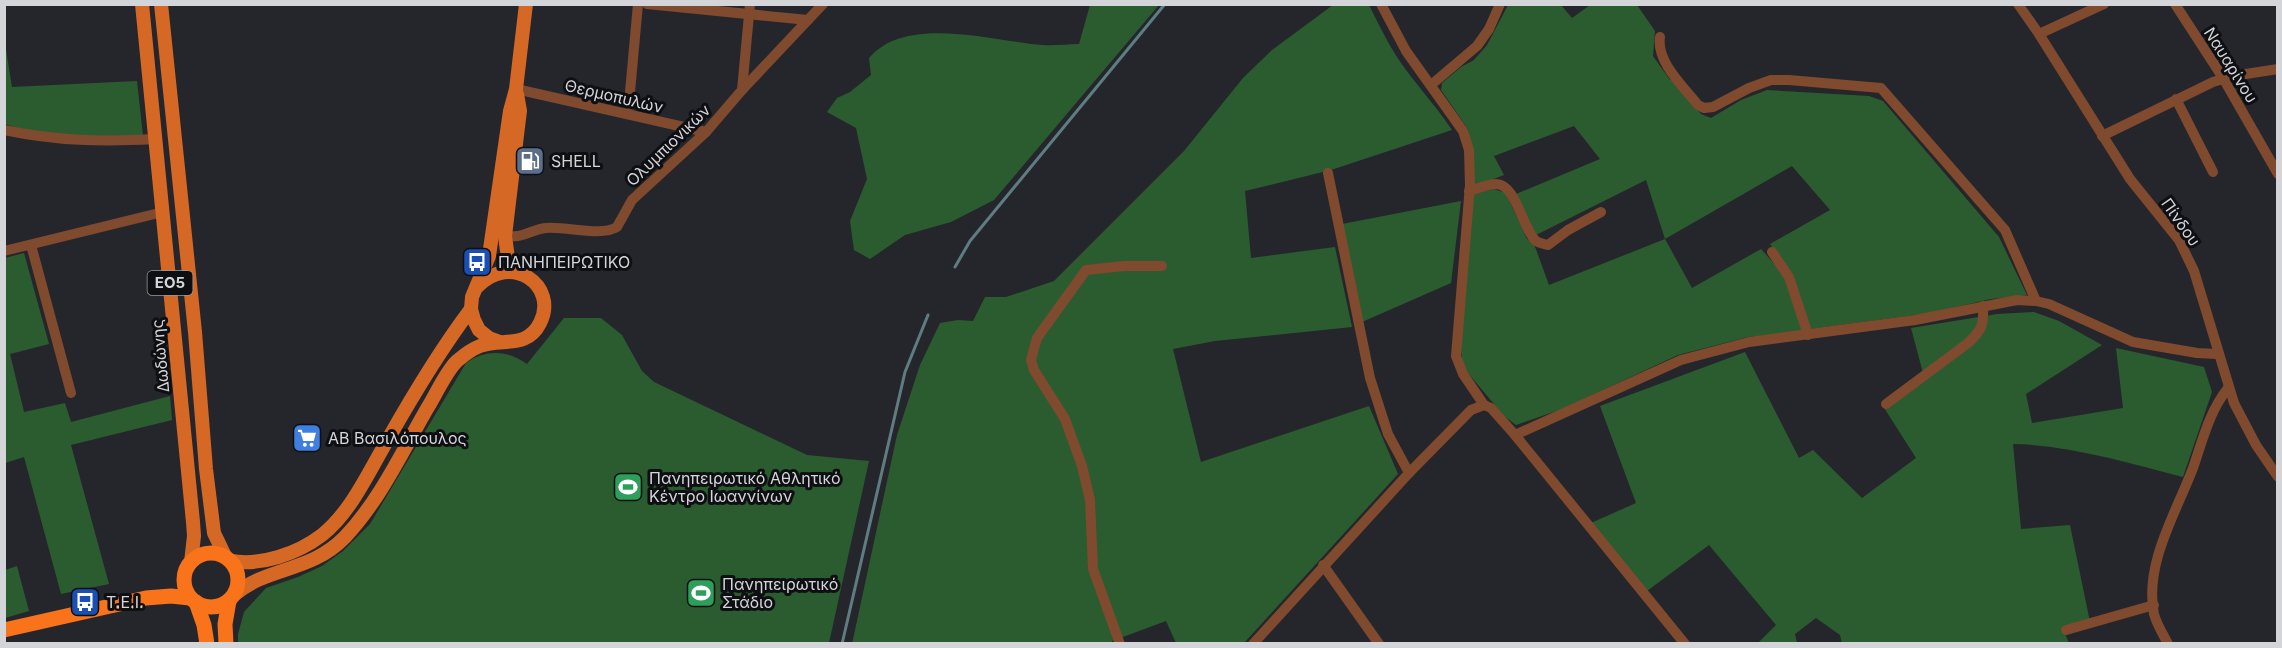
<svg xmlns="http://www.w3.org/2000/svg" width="2282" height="648" font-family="Inter,sans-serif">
	<rect width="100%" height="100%" fill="#25262c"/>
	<g fill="#2b5c2f">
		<path d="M1090 5H1159L994 200 951 222 905 235 870 259 854 250 850 221 867 179 856 128 827 112 837 98 850 92 871 75 869 58C906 14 992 41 1042 45 1054 46 1067 44 1079 44Z"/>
		<path d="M1333 5H1369C1380 27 1391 50 1406 70 1421 90 1438 109 1452 130L1331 170 1245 191 1251 258 1335 247 1352 327 1215 341 1173 349 1201 462 1369 406 1398 474 1244 643H1176L1166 621 1112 641V643L852 644 897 435 920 365 940 323 958 320 973 321 985 297H1006L1054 281 1184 151 1243 78 1272 50Z"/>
		<path d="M1508 5H1561L1572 18 1590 5H1637L1655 31 1653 56 1670 80 1673 78 1701 114 1711 118 1741 100 1767 90 1869 96 1883 101 1999 237 2027 295 1991 299 1930 313 1810 329 1793 277 1770 244 1830 210 1792 166 1665 239 1692 288 1761 249 1787 278 1802 332 1748 337 1678 355 1562 409 1516 425 1504 416 1463 367 1460 342 1472 194 1494 189 1506 193 1527 239 1534 244 1549 285 1665 239 1646 180 1532 237 1516 194 1600 159 1574 126 1494 156 1504 175 1473 187 1468 129 1441 90 1442 83 1461 67 1474 60 1487 45Z"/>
		<path d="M4 37 12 87 137 81 143 136C98 138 47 139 5 124Z"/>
		<path d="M1461 201 1451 283 1362 322 1342 224Z"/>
		<path d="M24 253 49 344 10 354 24 412 65 403 71 422 170 396 172 420 71 445 109 584 61 594 24 457 5 463V258Z"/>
		<path d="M2034 312 2059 321 2102 345 2026 394 2032 423 2123 408 2116 348 2204 367 2212 392 2183 477C2128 463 2070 445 2013 444L2021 529 2070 525 2090 622 2063 629 2069 643H1842L1840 635 1816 618 1795 634 1797 643H1758L1776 625 1709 545 1647 591 1591 523 1636 503 1600 406 1745 352 1799 458 1813 450 1862 498 1916 458 1881 403 1923 373 1911 328 1997 314Z"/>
		<path d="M564 318H601L622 335 642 371 654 382 807 455 869 461 829 643H238V634L244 612 266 588 298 577 322 566 343 551 370 524 466 363C485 349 508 350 527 364Z"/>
		<path d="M17 566 29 611 5 618V570Z"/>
	</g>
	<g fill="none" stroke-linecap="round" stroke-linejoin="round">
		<g stroke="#5e7d82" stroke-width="3">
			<path d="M955 267 970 241 1165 4"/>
			<path d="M842 644 905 372 928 315"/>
		</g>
		<g stroke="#7f4a2e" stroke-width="10">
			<path d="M647 4 808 20"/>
			<path d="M1381 4 1406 51 1463 131 1469 150 1470 185 1456 356 1463 374 1484 405"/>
			<path d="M2018 4 2039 34 2130 179 2179 240 2194 271 2234 403 2256 445 2278 477"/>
			<path d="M2175 4 2223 78 2278 174"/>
			<path d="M2039 34 2104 4"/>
			<path d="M1660 37C1656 62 1684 87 1698 105L1704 108 1713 107 1749 88 1771 80H1789L1881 88 2005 230 2036 301"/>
			<path d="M1431 85 1477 46 1489 29 1500 4"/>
			<path d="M516 89 706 132"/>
			<path d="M742 90 750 4"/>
			<path d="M2176 99 2213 172"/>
			<path d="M628 114 638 4"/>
			<path d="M4 130C57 141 102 142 155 139"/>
			<path d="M2102 136 2213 82 2233 76 2278 69"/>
			<path d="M1328 173 1370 378 1388 434 1409 473"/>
			<path d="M1469 191C1477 189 1488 184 1496 184 1516 184 1522 227 1535 240 1538 243 1543 244 1548 245L1568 230 1601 212"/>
			<path d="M505 236C526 238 529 230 546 228 567 226 600 237 617 227L632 200 706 132 742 90 823 4"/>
			<path d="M31 245 71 393"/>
			<path d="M4 251 163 212"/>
			<path d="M1772 252 1789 277 1808 335"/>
			<path d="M1886 404 1968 343C1982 330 1984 325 1983 306"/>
			<path d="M1515 435 1681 360 1749 342 1915 320 2017 300 2036 301 2049 304 2133 342 2197 353 2217 354"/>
			<path d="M1323 565 1379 644"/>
			<path d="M2066 630 2154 605"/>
			<path d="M1120 644 1093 569 1090 500 1082 466 1065 419 1034 370 1031 360 1037 338 1086 270 1124 266H1162"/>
			<path d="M1253 644 1409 473 1471 410 1484 405 1491 408 1515 435 1685 644"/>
			<path d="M2168 644C2163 634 2157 625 2154 614 2144 564 2176 513 2193 468 2203 439 2209 412 2228 388"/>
		</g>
		<g stroke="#d56825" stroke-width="14">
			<path d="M142 4 193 522 194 536 191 562"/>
			<path d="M161 4 195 332 206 469 214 533 225 556"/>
			<path d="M517 272 508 258 505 236 518 127 520 111 517 94"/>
			<path d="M500 342 489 338 479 330 474 320 471 309 472 297 489 256 510 111 516 89 526 4"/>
			<path d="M231 561C261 566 297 554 322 535 351 512 368 473 387 441 413 395 440 350 471 309"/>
			<path d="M234 595C268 566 310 573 345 537 380 500 403 450 428 407 436 394 447 370 457 361 464 355 472 349 480 346 503 338 527 349 540 323 559 286 511 251 477 287"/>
		</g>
		<g stroke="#f87319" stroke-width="15">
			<circle cx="211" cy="580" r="27"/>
			<path d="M196 602 204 625 207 644"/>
			<path d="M4 630 146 598 171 596 190 598"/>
			<path d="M226 644 225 624 229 601"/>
		</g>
	</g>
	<defs>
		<g id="fuel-square" transform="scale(1.5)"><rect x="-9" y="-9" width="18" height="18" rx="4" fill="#5c6f8a" stroke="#0e0f12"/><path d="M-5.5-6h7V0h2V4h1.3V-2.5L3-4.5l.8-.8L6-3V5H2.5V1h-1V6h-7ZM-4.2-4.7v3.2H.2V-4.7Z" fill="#fff"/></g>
		<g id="bus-square" transform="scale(1.5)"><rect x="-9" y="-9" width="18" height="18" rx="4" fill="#1a4fb4" stroke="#0e0f12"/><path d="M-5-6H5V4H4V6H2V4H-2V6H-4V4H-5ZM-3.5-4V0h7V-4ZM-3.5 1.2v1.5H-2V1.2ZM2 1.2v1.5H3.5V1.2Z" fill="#fff"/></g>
		<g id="supermarket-square" transform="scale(1.5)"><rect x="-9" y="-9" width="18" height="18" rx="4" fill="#3f7fe0" stroke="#0e0f12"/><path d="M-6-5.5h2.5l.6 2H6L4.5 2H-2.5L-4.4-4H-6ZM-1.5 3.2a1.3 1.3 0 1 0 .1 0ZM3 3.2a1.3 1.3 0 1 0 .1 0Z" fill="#fff"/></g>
		<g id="stadium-square" transform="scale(1.5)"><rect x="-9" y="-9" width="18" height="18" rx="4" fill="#2e9e5b" stroke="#0e0f12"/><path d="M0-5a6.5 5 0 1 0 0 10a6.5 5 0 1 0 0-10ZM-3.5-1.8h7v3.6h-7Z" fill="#fff"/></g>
	</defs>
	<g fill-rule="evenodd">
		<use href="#fuel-square" x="530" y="161"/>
		<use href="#bus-square" x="477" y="262"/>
		<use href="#supermarket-square" x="307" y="438"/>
		<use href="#stadium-square" x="628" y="487"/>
		<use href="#stadium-square" x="701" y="593"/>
		<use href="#bus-square" x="85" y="602"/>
	</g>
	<g text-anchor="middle" stroke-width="6" stroke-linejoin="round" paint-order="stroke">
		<rect fill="#0e0f12" stroke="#999a9d" stroke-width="1.5" x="147.5" y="271" width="45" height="24" rx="4.5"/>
		<g font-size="15" font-weight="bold" fill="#d4d5d9">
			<text x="170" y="288">ΕΟ5</text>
		</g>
		<g font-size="16" fill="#d4d5d9" stroke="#0e0f12">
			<text transform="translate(2231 65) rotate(58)" y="6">Ναυαρίνου</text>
			<text transform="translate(614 96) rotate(13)" y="6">Θερμοπυλών</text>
			<text transform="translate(668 145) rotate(-44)" y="6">Ολυμπιονικών</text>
			<text transform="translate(2181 222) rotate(55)" y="6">Πίνδου</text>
			<text transform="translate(160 356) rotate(-95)" y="6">Δωδώνης</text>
		</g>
		<g font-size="16" fill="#d4d5d9" stroke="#0e0f12" text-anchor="start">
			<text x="551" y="167">SHELL</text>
			<text x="498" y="268">ΠΑΝΗΠΕΙΡΩΤΙΚΟ</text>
			<text x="328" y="444">ΑΒ Βασιλόπουλος</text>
			<text x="649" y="484">Πανηπειρωτικό Αθλητικό<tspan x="649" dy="18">Κέντρο Ιωαννίνων</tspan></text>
			<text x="722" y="590">Πανηπειρωτικό<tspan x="722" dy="18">Στάδιο</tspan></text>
			<text x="106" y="608">Τ.Ε.Ι.</text>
		</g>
	</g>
	<rect width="2282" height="648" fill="none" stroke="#d4d5d9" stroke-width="12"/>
</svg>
